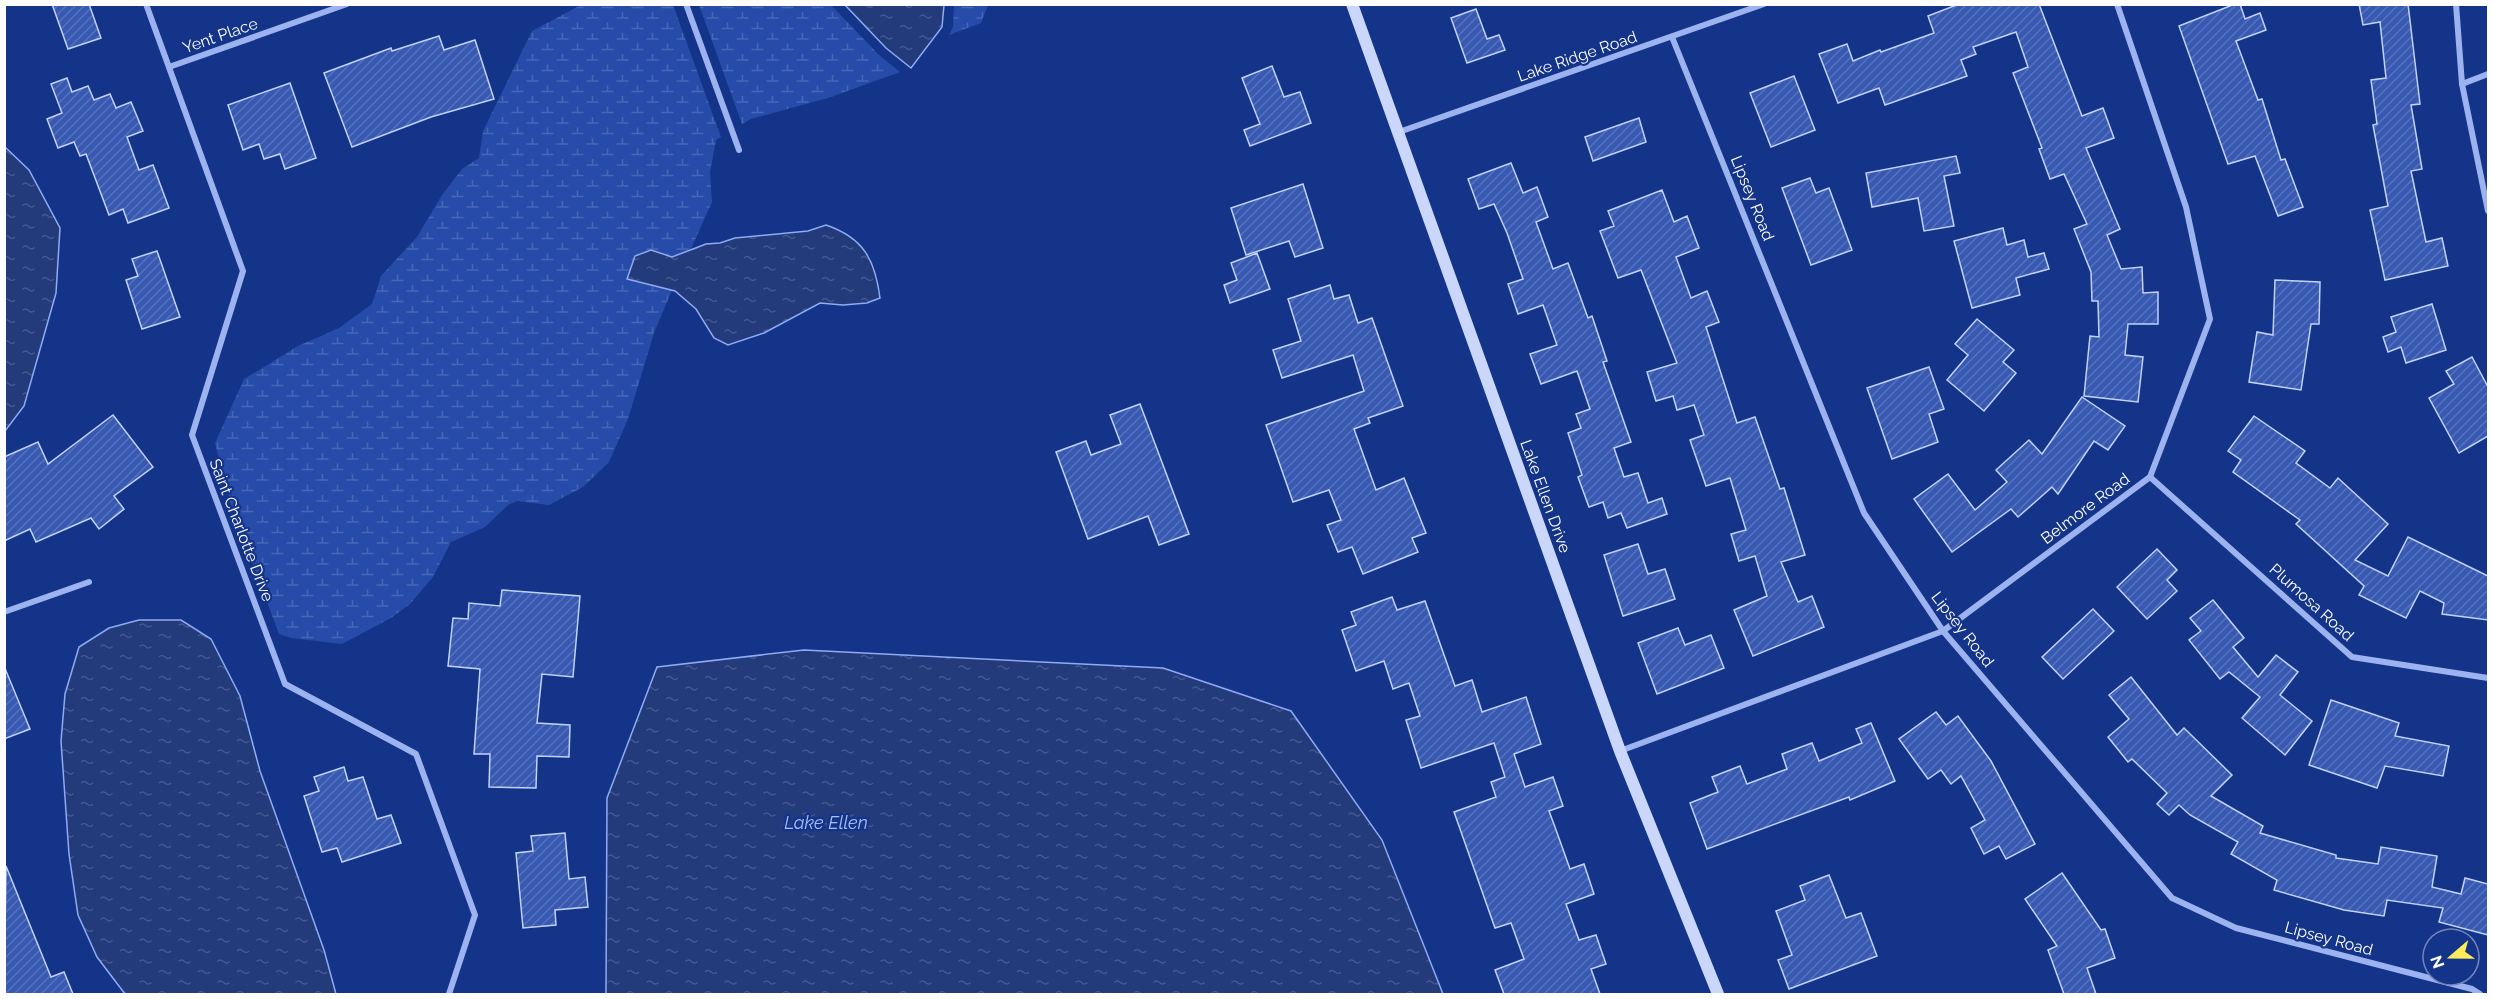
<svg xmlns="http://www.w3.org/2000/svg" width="2493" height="999" font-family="Raleway,sans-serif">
	<defs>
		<pattern id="wetland-marsh" width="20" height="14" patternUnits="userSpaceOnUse" patternTransform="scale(1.5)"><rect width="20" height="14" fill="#274ba9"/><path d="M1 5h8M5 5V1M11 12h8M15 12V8" fill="none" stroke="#4766b6"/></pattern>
		<pattern id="water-ripples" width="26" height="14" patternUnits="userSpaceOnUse" patternTransform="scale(1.5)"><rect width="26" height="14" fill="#233a7b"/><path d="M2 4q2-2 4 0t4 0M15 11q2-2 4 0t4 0" fill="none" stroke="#44588f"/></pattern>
		<pattern id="building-hatch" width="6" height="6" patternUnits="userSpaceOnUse" patternTransform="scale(1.5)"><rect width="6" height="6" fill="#3859b2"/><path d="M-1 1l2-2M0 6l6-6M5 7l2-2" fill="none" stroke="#5672be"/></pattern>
	</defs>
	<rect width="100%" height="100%" fill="#14348a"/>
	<g fill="url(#wetland-marsh)">
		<path d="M581 5H673L721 137 716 140 710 172 712 202 690 251 671 257 651 250 628 279 672 290 654 333 628 419 609 462 583 487 549 505 517 501 508 505 485 527 451 542 433 577 410 604 391 618 342 644 291 638 279 634 231 506 215 443 244 379 298 346 339 328 372 304 381 276 417 237 442 195 462 169 479 158 483 131 532 31Z"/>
		<path d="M699 5H831L879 55 900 72 828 98 751 119 742 124Z"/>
		<path d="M954 5V4L988 5 981 23 949 35 953 27Z"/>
	</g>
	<g fill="url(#water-ripples)" stroke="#8eabf3" stroke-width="1.5">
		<path d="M845 5H944L942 27 911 68 886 48Z"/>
		<path d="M5 147 29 170 60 228 56 293 24 406 5 431Z"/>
		<path d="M826 225C864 238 875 260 880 298L867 303 843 305 820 303 764 333 728 345 714 338 696 309 675 291 627 279 635 256 651 250 672 257 706 244 720 243 735 238 808 231Z"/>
		<path d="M139 620H181L211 639 240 696 260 771 324 950 336 994H125L97 957 78 915 69 854 61 741 65 694 79 647 109 628Z"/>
		<path d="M804 650 1163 668 1291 711 1382 840 1443 994H606L607 798 657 667Z"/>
	</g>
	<g fill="url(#building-hatch)" stroke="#c2d2fb" stroke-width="1.5">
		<path d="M52 4H89L101 38 68 49Z"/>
		<path d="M1959 4H2039L2082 116 2103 108 2114 138 2086 148 2120 229 2107 235 2121 269 2142 267 2143 293 2158 292V324H2128L2125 355 2143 357 2138 402 2084 396 2090 336 2099 337 2098 301H2092L2091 272 2074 229 2087 224 2064 174 2050 179 2039 149 2042 148 2013 73 2028 67 2016 32 1973 47 1976 54 1961 60 1967 76 1885 105 1879 88 1838 103 1819 54 1847 44 1853 61 1880 50 1881 52 1934 33 1928 16Z"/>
		<path d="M2235 4H2240L2245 19 2260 13 2266 30 2236 41 2258 100 2262 99 2281 160 2285 159 2303 207 2278 216 2255 156 2228 164 2179 26Z"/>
		<path d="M2359 4H2408L2420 104 2411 105 2422 169 2411 171 2426 242 2442 238 2448 266 2385 280 2370 210 2388 206 2373 125 2377 124 2371 80 2386 78 2380 22 2363 25Z"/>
		<path d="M1476 9 1487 39 1499 35 1505 50 1467 63 1451 18Z"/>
		<path d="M439 36 444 50 475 40 494 99 431 117 352 147 324 73 391 48 392 51Z"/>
		<path d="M1272 66 1284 97 1300 92 1311 123 1250 146 1244 130 1260 124 1242 78Z"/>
		<path d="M1794 76 1815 130 1771 147 1750 93Z"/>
		<path d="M67 78 72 92 88 86 94 100 110 94 116 108 131 102 143 131 127 137 139 170 153 165 169 208 128 223 123 209 109 215 86 154 80 156 74 142 58 148 47 119 62 113 51 84Z"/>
		<path d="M290 83 316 158 285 169 280 154 264 159 259 144 243 150 228 105Z"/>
		<path d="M1639 118 1646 142 1593 161 1585 137Z"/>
		<path d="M1956 156 1960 173 1944 176 1954 226 1924 231 1918 198 1872 207 1866 173Z"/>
		<path d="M1511 163 1523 193 1537 187 1548 217 1536 222 1553 269 1568 263 1588 318 1592 316 1607 361 1603 362 1631 442 1614 448 1624 477 1638 473 1648 503 1662 498 1667 514 1627 528 1621 513 1608 518 1603 502 1589 507 1578 477 1582 475 1568 433 1581 428 1576 414 1590 409 1577 371 1541 384 1530 354 1557 345 1543 305 1518 314 1508 284 1523 279 1507 233 1494 204 1479 209 1468 179Z"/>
		<path d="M1810 178 1816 193 1829 188 1852 250 1811 265 1782 188Z"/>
		<path d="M1303 184 1323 248 1295 257 1289 241 1246 255 1231 208Z"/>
		<path d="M1662 190 1674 222 1687 216 1699 248 1676 257 1691 298 1707 291 1719 322 1706 327 1737 423 1755 417 1780 489 1784 488 1805 555 1781 562 1798 602 1812 596 1824 627 1753 656 1734 610 1767 596 1755 556 1739 561 1731 534 1746 530 1730 478 1706 486 1690 440 1704 435 1694 405 1677 410 1673 396 1656 401 1647 372 1677 363 1641 270 1618 278 1600 231 1614 226 1608 211Z"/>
		<path d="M2003 228 2007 245 2024 240 2028 257 2044 253 2049 269 2016 278 2020 295 1972 308 1954 241Z"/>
		<path d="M157 251 180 317 142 329 126 280 138 276 132 259Z"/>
		<path d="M1257 253 1270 289 1230 303 1224 285 1237 280 1231 263Z"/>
		<path d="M2275 280 2320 282 2319 324H2311L2301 390 2249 382 2257 332 2273 335Z"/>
		<path d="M1330 285 1334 299 1349 295 1358 323 1372 318 1403 406 1368 418 1370 423 1354 429 1376 490 1404 478 1426 533 1412 538 1418 552 1363 574 1352 547 1338 552 1327 525 1341 520 1329 490 1293 502 1266 425 1364 391 1353 355 1282 378 1273 350 1301 341 1288 299Z"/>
		<path d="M2432 304 2446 350 2406 363 2401 347 2388 352 2383 337 2396 332 2391 317Z"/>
		<path d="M1977 319 2014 350 2003 362 2016 373 1984 411 1947 380 1968 355 1955 344Z"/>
		<path d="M2472 357 2488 387V436L2459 453 2429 398 2454 384 2446 371Z"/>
		<path d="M1929 367 1944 409 1929 414 1938 442 1892 459 1867 388Z"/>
		<path d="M2082 397 2125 426 2108 450 2094 441 2058 494 2052 487 2018 517 2011 509 1952 552 1914 499 1948 474 1975 510 2007 482 1996 470 2029 440 2042 454Z"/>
		<path d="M1140 404 1189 534 1159 545 1148 516 1088 539 1056 452 1086 441 1091 455 1121 444 1110 415Z"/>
		<path d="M113 415 153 467 114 496 124 509 99 529 91 518 36 542 30 529 4 541V457L38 442 48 464Z"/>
		<path d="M2254 416 2305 451 2296 463 2330 488 2338 478 2388 524 2355 560 2388 576 2408 537 2488 576V620L2442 614 2444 603 2420 591 2406 618 2359 595 2364 586 2296 524 2300 520 2233 472 2241 460 2228 451Z"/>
		<path d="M1638 544 1648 574 1665 569 1675 599 1623 616 1604 555Z"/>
		<path d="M2157 549 2177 570 2167 580 2177 591 2147 619 2117 587Z"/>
		<path d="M502 590 580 596 573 677 542 674 537 723 570 725 569 757 537 756 536 788 489 787 490 754H474L480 669 448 666 453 618 468 619 469 603 500 606Z"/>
		<path d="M1392 597 1397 610 1425 601 1455 686 1472 680 1482 712 1526 697 1541 744 1514 754 1525 787 1553 777 1563 806 1549 811 1555 827 1570 869 1584 864 1594 894 1566 904 1579 940 1596 935 1606 964 1591 969 1600 994H1504L1495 970 1524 959 1511 923 1495 928 1454 812 1496 797 1491 782 1505 777 1494 743 1421 768 1406 720 1420 716 1409 683 1393 689 1384 661 1356 671 1342 630 1356 625 1351 612Z"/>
		<path d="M2213 600 2244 638 2233 647 2258 677 2276 655 2298 672 2280 695 2312 721 2285 755 2242 718 2260 697 2229 672 2220 679 2189 640 2201 631 2190 618Z"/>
		<path d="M2093 609 2114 631 2063 679 2042 657Z"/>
		<path d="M1678 628 1685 645 1711 635 1724 668 1657 694 1638 643Z"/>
		<path d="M4 666 30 729 4 739Z"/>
		<path d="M2131 677 2177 735 2184 728 2232 775 2211 796 2263 826 2260 833 2336 855V858L2378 864 2381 847 2437 856 2432 887 2461 894 2465 878 2488 884V935L2439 922 2443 908 2387 900 2384 916 2344 910 2274 890 2277 880 2231 854 2238 842 2190 815 2179 805 2169 815 2157 804 2167 793 2132 759 2128 762 2108 737 2129 719 2109 695Z"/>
		<path d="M2331 700 2399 723 2395 736 2449 746 2443 776 2385 766 2377 788 2309 765Z"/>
		<path d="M1936 712 1946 725 1958 716 1991 761 2035 844 2006 859 1999 846 1984 854 1971 828 1985 820 1961 776 1951 784 1941 770 1928 779 1899 739Z"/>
		<path d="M1871 723 1895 781 1850 800 1849 797 1707 849 1690 803 1718 792 1712 777 1740 766 1747 784 1787 769 1782 754 1812 743 1819 761 1862 743 1856 729Z"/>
		<path d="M344 767 348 781 363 777 377 819 391 815 401 843 342 862 337 848 322 852 304 796 319 791 314 777Z"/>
		<path d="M565 833 569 879 585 877 588 907 555 910 556 925 523 928 516 853 533 851 531 836Z"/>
		<path d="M6 866 51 977 64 972 73 994H4Z"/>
		<path d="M2062 873 2101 930 2105 929 2115 958 2087 968 2096 994H2064L2048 950 2057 946 2025 899Z"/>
		<path d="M1829 875 1846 918 1861 913 1877 956 1789 989 1778 960 1792 955 1776 911 1805 900 1800 886Z"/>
	</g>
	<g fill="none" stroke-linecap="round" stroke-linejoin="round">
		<g stroke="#9cb3ef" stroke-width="6">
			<path d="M146 4 243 271 192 435 285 684 416 754 475 915 449 994"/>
			<path d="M686 4 739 150"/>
			<path d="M2456 4 2462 84 2488 211"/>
			<path d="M1672 37 1864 513 1943 631 2172 898 2236 928 2472 989 2480 994"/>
			<path d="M169 67 347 4"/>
			<path d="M2462 84 2488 74"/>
			<path d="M1399 132 1764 4"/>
			<path d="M2150 477 2352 657 2488 678"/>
			<path d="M4 612 89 582"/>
			<path d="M1620 751 1943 631 2150 477 2210 319 2186 207 2117 4"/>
		</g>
		<path stroke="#cad7fb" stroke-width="12" d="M1352 4 1620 751 1718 994"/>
	</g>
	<g text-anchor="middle" stroke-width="4.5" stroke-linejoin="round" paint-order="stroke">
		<g font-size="16" fill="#fff" stroke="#14348a">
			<text transform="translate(220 35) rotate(-19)" y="6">Yent Place</text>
			<text transform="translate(1577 56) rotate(-19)" y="6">Lake Ridge Road</text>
			<text transform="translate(1753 198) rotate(68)" y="6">Lipsey Road</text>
			<text transform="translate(1546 496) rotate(70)" y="6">Lake Ellen Drive</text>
			<text transform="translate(2085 508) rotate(-37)" y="6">Belmore Road</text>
			<text transform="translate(242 530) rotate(69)" y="6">Saint Charlotte Drive</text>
			<text transform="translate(2312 602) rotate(42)" y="6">Plumosa Road</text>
			<text transform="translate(1963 629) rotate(52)" y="6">Lipsey Road</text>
			<text transform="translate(2329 938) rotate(15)" y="6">Lipsey Road</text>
		</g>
		<g font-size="18" font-style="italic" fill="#a8bef7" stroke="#14348a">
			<text x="826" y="829">Lake Ellen</text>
		</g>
	</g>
	<rect width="2493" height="999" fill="none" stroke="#ffffff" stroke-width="12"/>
	<g transform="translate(2451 957) rotate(250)"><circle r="28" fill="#14348a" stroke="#7285b9" stroke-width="1.5"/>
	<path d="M0-4.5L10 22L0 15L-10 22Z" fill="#ffec5b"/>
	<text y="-9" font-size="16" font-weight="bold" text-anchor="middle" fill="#ffffff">N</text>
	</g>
</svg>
